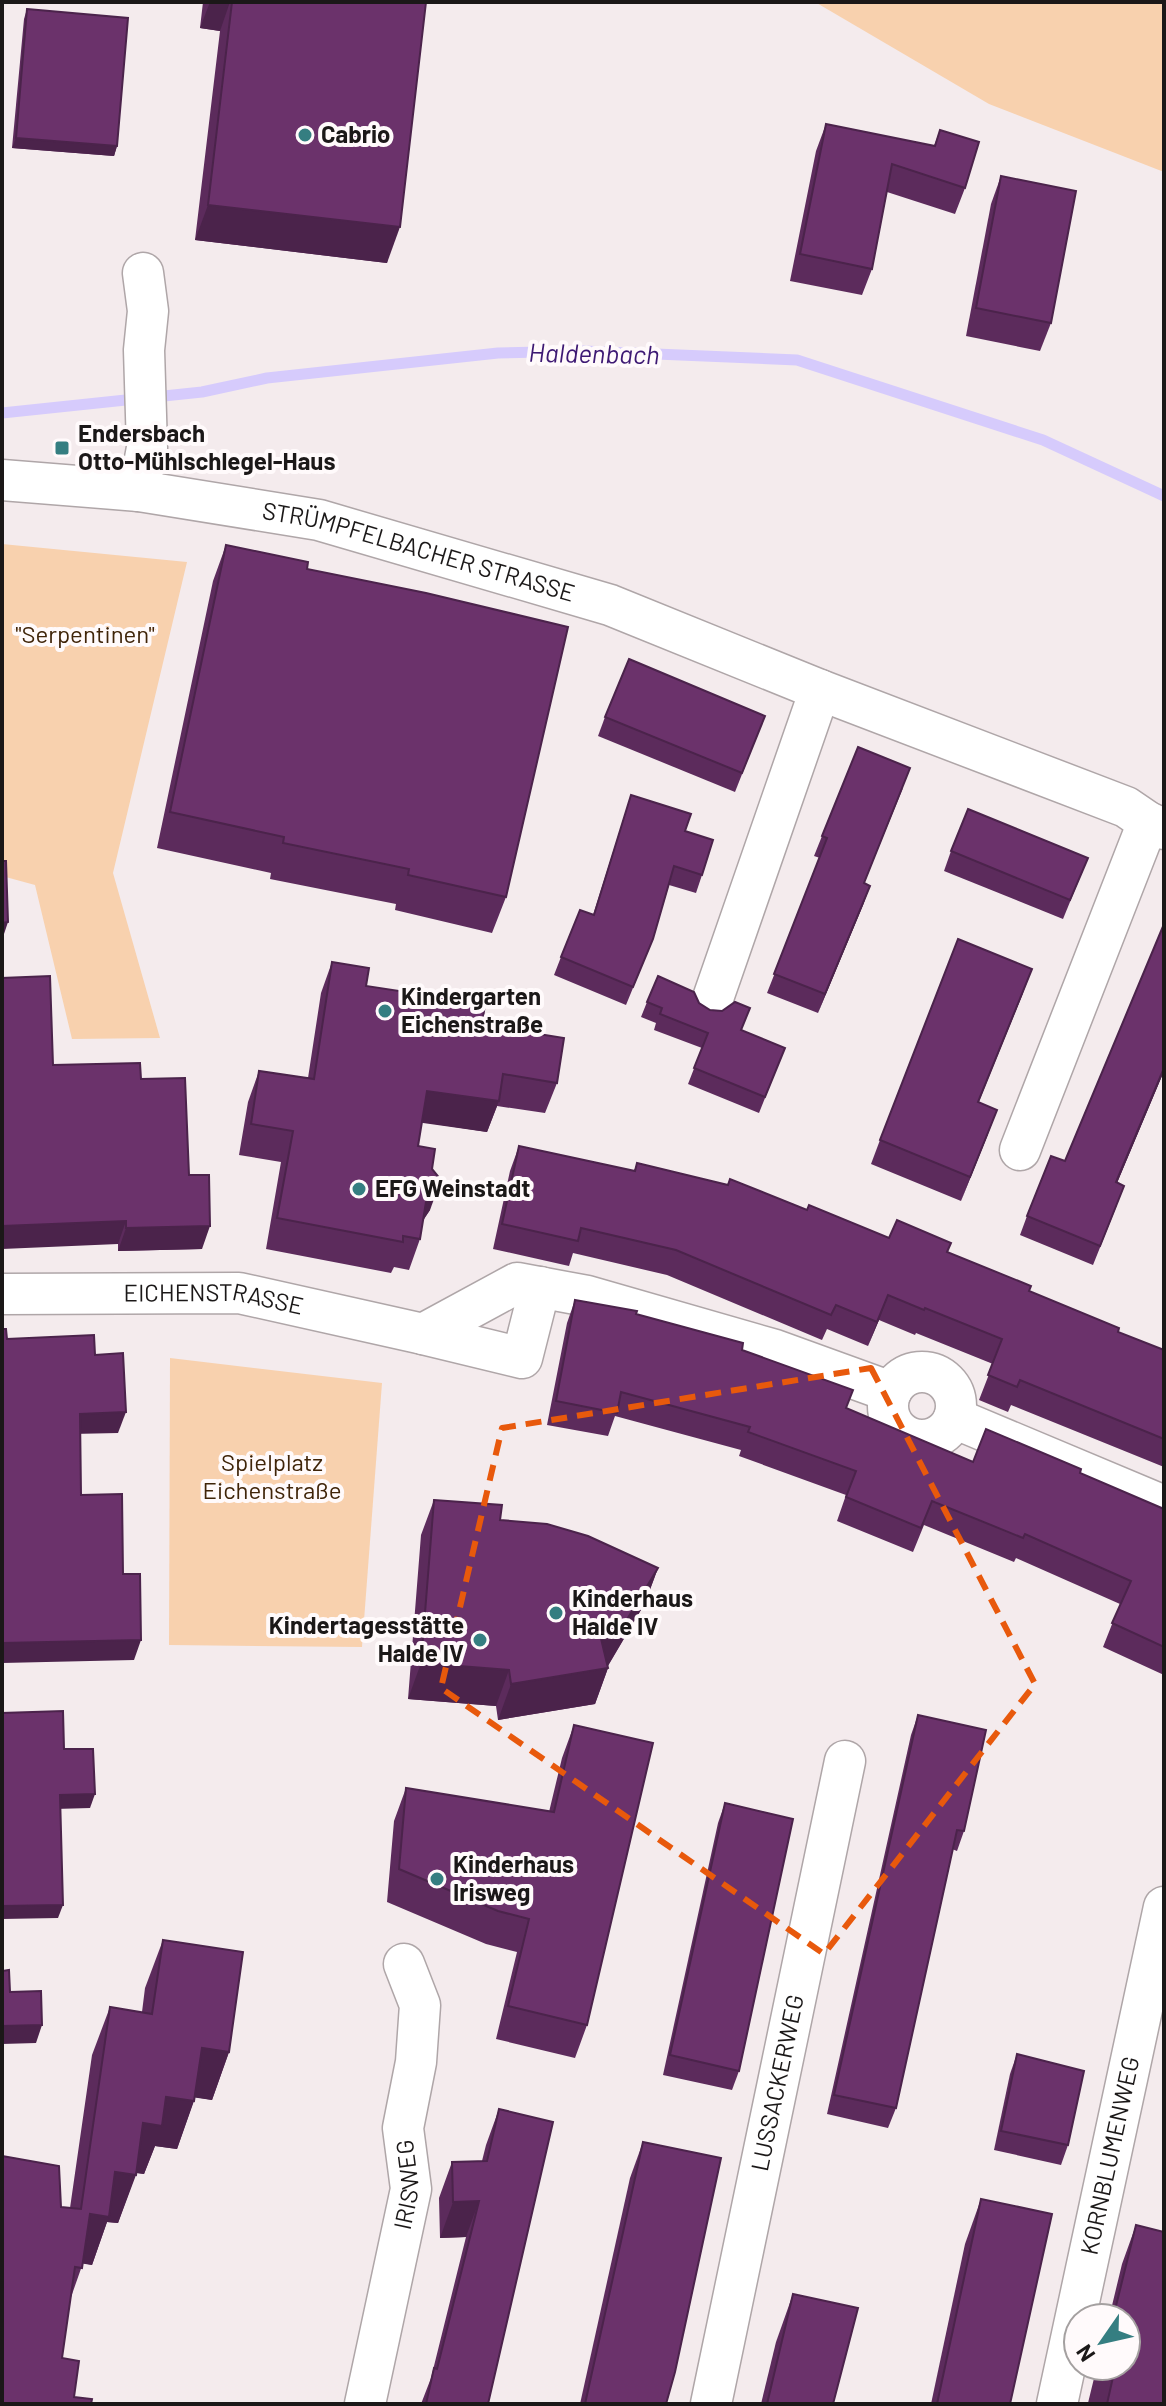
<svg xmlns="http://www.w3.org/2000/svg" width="1166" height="2406" font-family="Barlow,sans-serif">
	<rect width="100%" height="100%" fill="#f4ebed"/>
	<g fill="#f8d1ae">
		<path d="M815 2H1164V172L989 104Z"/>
		<path d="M2 544 187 562 113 873 160 1038 72 1039 35 885 2 876Z"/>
		<path d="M170 1358 382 1383 362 1647 169 1645Z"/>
	</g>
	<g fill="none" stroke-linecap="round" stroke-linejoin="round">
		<path stroke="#d6cbfc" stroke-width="11" d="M2 413 202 392 267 378 498 353 584 351 797 360 1043 440 1164 496"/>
		<g stroke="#afa6a8" stroke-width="43">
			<g id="minor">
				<path id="s1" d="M2 480 139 491 319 520 610 605 820 690 1126 807 1148 822 1164 829"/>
				<path d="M139 491 147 448 144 350 148 311 143 273"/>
				<path d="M711 1004 820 690"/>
				<path d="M1020 1150 1148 822"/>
				<path id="s2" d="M2 1294 239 1293 423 1334 517 1283 587 1296 775 1350 891 1392"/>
				<path d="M423 1334 522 1358 540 1287"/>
				<circle cx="922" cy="1406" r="34"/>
				<path d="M954 1418 1164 1506"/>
				<path id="s3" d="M365 2404 411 2189 403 2128 416 2062 420 2005 404 1964"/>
				<path id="s4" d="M711 2404 845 1761"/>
				<path id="s5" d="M1057 2404 1164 1907"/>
			</g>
		</g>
		<use href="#minor" stroke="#fff" stroke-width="40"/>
	</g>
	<g fill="#5c2b5c">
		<path d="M203 2H426L387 263 195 240 220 31 200 28Z"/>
		<path d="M27 9 117 146 114 156 12 148 24 19Z"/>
		<path d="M826 124 934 146 940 130 965 188 955 214 887 192 872 269 862 295 790 281 816 151Z"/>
		<path d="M1001 176 1051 323 1040 351 966 336 991 204Z"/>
		<path d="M226 545 307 569 506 897 492 933 395 910 396 904 270 879 271 873 157 848 213 581Z"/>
		<path d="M765 716 735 792 598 736 605 717Z"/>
		<path d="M903 788 864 883 870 886 863 905 818 1013 767 993 820 858 814 856 822 836Z"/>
		<path d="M631 795 685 831 702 875 696 893 669 885 653 939 626 1005 554 975 561 957 593 915Z"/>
		<path d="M951 851 1088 858 1063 919 944 871Z"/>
		<path d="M1164 924V1071L1117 1183V1205L1093 1265 1020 1235 1027 1216 1065 1161Z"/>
		<path d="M332 962 366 986 482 1025 557 1083 545 1113 497 1106 487 1132 422 1122 418 1146 432 1169 430 1210 423 1220 420 1239 409 1270 394 1267 391 1273 266 1249 281 1162 239 1155 248 1102 259 1071 308 1078 321 993Z"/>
		<path d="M1023 993 978 1102 988 1134 961 1201 871 1164 880 1140Z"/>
		<path d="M647 1002 699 1003 742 1031 785 1048 759 1113 688 1084 702 1048 654 1030 656 1023 641 1017Z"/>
		<path d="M53 1065 141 1079 189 1175 202 1249 118 1251V1244Z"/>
		<path d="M519 1146 634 1171 637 1163 807 1210 889 1238 948 1253 1118 1332 1164 1350V1467L1011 1405 1008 1412 979 1400 993 1364 916 1333 915 1335 879 1320 868 1346 827 1329 822 1340 667 1275 573 1253 569 1266 493 1249 510 1171Z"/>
		<path d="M575 1300 636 1314 742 1350 846 1408 973 1462 1080 1473 1164 1509V1675L1103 1647 1120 1604 1016 1558 1014 1562 924 1525 913 1552 837 1521 846 1495 739 1456 741 1450 615 1416 608 1436 547 1425 567 1323Z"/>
		<path d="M434 1500 658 1568 645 1603 608 1666V1668L595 1704 498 1720 496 1706 408 1699 421 1535Z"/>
		<path d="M918 1715 964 1831 957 1851 952 1849 896 2108 888 2128 827 2114 911 1735Z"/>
		<path d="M574 1725 587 2025 575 2058 496 2039 517 1952 486 1944 387 1902 394 1821 406 1788 549 1812 562 1758Z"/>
		<path d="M725 1803 739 2071 732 2090 663 2075 718 1823Z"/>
		<path d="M163 1940 229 2052 212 2100 195 2097 177 2149 155 2146 144 2174 136 2173 118 2223 107 2222 92 2265 83 2263 70 2300 62 2358 74 2397 2 2404 61 2207 70 2208 92 2055 110 2007 142 2012 145 1988Z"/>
		<path d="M1017 2054 1068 2145 1061 2165 994 2150 1010 2074Z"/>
		<path d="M499 2109 488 2404H421L431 2378 466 2237 440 2238 439 2198 452 2162 482 2161 486 2145Z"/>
		<path d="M643 2142 666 2404H580L630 2178Z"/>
		<path d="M981 2199 1010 2404H931L965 2244Z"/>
		<path d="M1136 2225 1164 2404H1093L1088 2403 1097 2366H1126V2318H1109L1122 2264Z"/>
		<path d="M793 2294 833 2404H761L776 2342Z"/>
	</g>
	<g fill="#4b234b">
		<path d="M210 2H230L220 31 200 28Z"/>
		<path d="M16 138 117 146 114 156 12 148Z"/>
		<path d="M208 205 400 227 387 263 195 240Z"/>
		<path d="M870 886 863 905 818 1013 825 994Z"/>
		<path d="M8 922 2 940V923Z"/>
		<path d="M1032 969 1023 993 969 1126 978 1102Z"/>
		<path d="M1164 1068V1071L1109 1202 1116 1182Z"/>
		<path d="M427 1091 499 1101 487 1132 416 1122Z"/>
		<path d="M997 1110 988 1134 961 1201 970 1177Z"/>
		<path d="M441 1180 430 1210 415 1233 426 1202Z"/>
		<path d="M126 1221 118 1244 2 1249V1226Z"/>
		<path d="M210 1226 202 1249 118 1251 126 1228Z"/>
		<path d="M888 1295 879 1320 868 1346 877 1322Z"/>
		<path d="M126 1412 118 1433 72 1434 80 1414Z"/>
		<path d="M658 1568 645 1603 607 1667 599 1630Z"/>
		<path d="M141 1640 134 1660 2 1663V1643Z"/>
		<path d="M421 1663 509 1670 496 1706 408 1699Z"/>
		<path d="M608 1668 595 1704 498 1720 511 1684Z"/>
		<path d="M95 1794 90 1808 55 1809 60 1795Z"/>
		<path d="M63 1905 58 1918 2 1919V1906Z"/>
		<path d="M42 2025 36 2043 2 2044V2026Z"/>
		<path d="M202 2048 229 2052 212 2100 184 2096Z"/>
		<path d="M166 2097 194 2101 177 2149 155 2146 144 2174 125 2171 143 2123Z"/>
		<path d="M115 2172 136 2175 118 2223 107 2222 92 2265 72 2262 90 2214Z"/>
		<path d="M479 2201 466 2237 440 2238 453 2202Z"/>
	</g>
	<g fill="#6b326b" stroke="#4b234b" stroke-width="2">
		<path d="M232 2H426L400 227 208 205Z"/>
		<path d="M27 9 128 18 117 146 16 138Z"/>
		<path d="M826 124 935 146 940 130 979 142 965 188 892 164 872 269 800 254Z"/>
		<path d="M1001 176 1076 191 1051 323 976 308Z"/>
		<path d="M226 545 308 562 307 569 426 593 568 627 506 897 408 875 409 869 283 843 284 837 170 812Z"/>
		<path d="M629 659 765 716 742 773 605 717Z"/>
		<path d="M858 747 910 768 864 883 870 886 825 994 774 974 827 838 822 836Z"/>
		<path d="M631 795 691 814 685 831 713 840 702 875 674 866 653 939 633 987 561 957 580 910 594 915Z"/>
		<path d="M968 809 1088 858 1070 900 951 851Z"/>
		<path d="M2 861H6L8 922 2 923Z"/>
		<path d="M1164 924V1068L1116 1182 1124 1186 1100 1246 1027 1216 1051 1156 1065 1161Z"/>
		<path d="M958 939 1032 969 978 1102 997 1110 970 1177 880 1140Z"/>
		<path d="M332 962 369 968 366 986 485 1004 482 1025 564 1038 557 1083 503 1074 499 1101 427 1091 418 1146 435 1149 432 1169 441 1180 426 1202 420 1239 403 1236V1242L277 1218 293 1131 251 1124 259 1071 314 1079Z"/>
		<path d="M50 976 53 1065 140 1063 141 1079 185 1078 189 1175H209L210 1226 126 1228V1221L2 1226V978Z"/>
		<path d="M658 976 694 992 699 1003 710 1010 722 1011 735 1002 750 1008 741 1030 785 1048 765 1097 694 1068 708 1033 660 1014 662 1008 647 1002Z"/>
		<path d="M519 1146 635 1171 637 1163 728 1185 730 1179 807 1210 809 1205 889 1238 897 1220 951 1243 947 1252 1031 1286 1029 1291 1119 1328 1118 1332 1164 1350V1439L1020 1380 1017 1387 988 1375 1002 1339 925 1308 924 1310 888 1295 877 1322 836 1305 831 1315 676 1250 581 1228 578 1241 502 1224Z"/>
		<path d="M575 1300 637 1311 636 1314 743 1343 742 1350 853 1390 846 1408 973 1462 986 1429 1081 1469 1080 1473 1164 1509V1647L1112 1623 1131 1581 1025 1534 1023 1538 932 1501 921 1528 846 1497 856 1471 748 1432 750 1427 621 1392 617 1413 556 1401Z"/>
		<path d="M2 1329H6L7 1339 94 1335 95 1355 123 1353 126 1412 80 1414 81 1495 122 1494 123 1574H140L141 1640 2 1643Z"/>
		<path d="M434 1500 502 1505 500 1520 547 1524 588 1536 658 1568 620 1631 599 1630 608 1668 511 1684 509 1670 421 1663Z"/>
		<path d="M63 1711 64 1749H93L95 1794 60 1795 63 1905 2 1906V1713Z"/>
		<path d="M918 1715 986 1730 964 1831 957 1830 896 2108 834 2095Z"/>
		<path d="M574 1725 653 1743 587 2025 508 2006 529 1919 498 1911 399 1869 406 1788 554 1812Z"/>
		<path d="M725 1803 793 1819 739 2071 670 2055Z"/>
		<path d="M163 1940 243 1952 229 2052 202 2048 194 2101 166 2097 162 2126 143 2123 136 2175 115 2172 109 2217 90 2214 82 2268 75 2267 62 2358 79 2361 74 2397 92 2399 91 2404H2V2156L59 2166 61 2207 81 2209 110 2007 152 2014Z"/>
		<path d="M9 1970 10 1992 41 1991 42 2025 2 2026V1971Z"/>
		<path d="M1017 2054 1084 2071 1068 2145 1001 2131Z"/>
		<path d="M499 2109 553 2122 488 2404H426L434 2368 437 2369 479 2201 453 2202 452 2162 487 2161Z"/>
		<path d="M643 2142 721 2158 675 2372 666 2404H585Z"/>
		<path d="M981 2199 1052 2214 1010 2404H937Z"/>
		<path d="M1136 2225 1164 2232V2404H1107L1115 2368 1108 2366H1126V2318H1113Z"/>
		<path d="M793 2294 858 2308 833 2404H767Z"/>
	</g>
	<path fill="none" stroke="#e8590c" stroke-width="6" stroke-dasharray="16 10" stroke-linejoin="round" d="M871 1368 1035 1684 824 1954 441 1688 502 1428Z"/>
	<g fill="#357e81" stroke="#fffafb" stroke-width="3">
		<circle cx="305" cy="135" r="8"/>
		<rect x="54" y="440" width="16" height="16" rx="4"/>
		<circle cx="385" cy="1011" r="8"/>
		<circle cx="359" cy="1189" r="8"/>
		<circle cx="556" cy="1613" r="8"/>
		<circle cx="480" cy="1640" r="8"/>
		<circle cx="437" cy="1879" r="8"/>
	</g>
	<g text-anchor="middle" stroke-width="8" stroke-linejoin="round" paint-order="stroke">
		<g font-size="24" font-weight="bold" fill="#1b1818" stroke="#fffafb" text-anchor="start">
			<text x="321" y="143">Cabrio</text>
			<text x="78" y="442">Endersbach<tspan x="78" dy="28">Otto-Mühlschlegel-Haus</tspan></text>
			<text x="401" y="1005">Kindergarten<tspan x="401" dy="28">Eichenstraße</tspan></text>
			<text x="375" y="1197">EFG Weinstadt</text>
			<text x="572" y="1607">Kinderhaus<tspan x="572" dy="28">Halde IV</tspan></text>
			<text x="464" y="1634" text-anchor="end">Kindertagesstätte<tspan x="464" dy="28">Halde IV</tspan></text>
			<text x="453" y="1873">Kinderhaus<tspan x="453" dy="28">Irisweg</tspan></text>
		</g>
		<g font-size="24" fill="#1b1818" stroke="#fffafb">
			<text dy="8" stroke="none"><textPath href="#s1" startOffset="424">STRÜMPFELBACHER STRASSE</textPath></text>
			<text dy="8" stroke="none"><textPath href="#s2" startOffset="212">EICHENSTRASSE</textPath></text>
			<text dy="8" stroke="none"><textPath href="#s4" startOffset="328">LUSSACKERWEG</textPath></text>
			<text dy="8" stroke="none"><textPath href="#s5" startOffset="254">KORNBLUMENWEG</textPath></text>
			<text dy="8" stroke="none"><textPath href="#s3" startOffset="224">IRISWEG</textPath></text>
		</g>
		<g font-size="24" fill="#3f2408" stroke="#fffafb">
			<text x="85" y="643">"Serpentinen"</text>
			<text x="272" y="1471">Spielplatz<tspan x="272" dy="28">Eichenstraße</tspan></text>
		</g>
		<g font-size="26" font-style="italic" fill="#3d1973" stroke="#fffafb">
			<text transform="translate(594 354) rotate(1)" y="9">Haldenbach</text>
		</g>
	</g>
	<rect width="1166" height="2406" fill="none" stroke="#1b1818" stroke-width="8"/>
	<g transform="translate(1102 2342) rotate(236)"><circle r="38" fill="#fffafb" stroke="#a4a0a0" stroke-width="2"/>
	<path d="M0-6L14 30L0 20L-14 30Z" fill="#357e81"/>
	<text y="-12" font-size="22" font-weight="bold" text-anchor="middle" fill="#1b1818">N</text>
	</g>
</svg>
